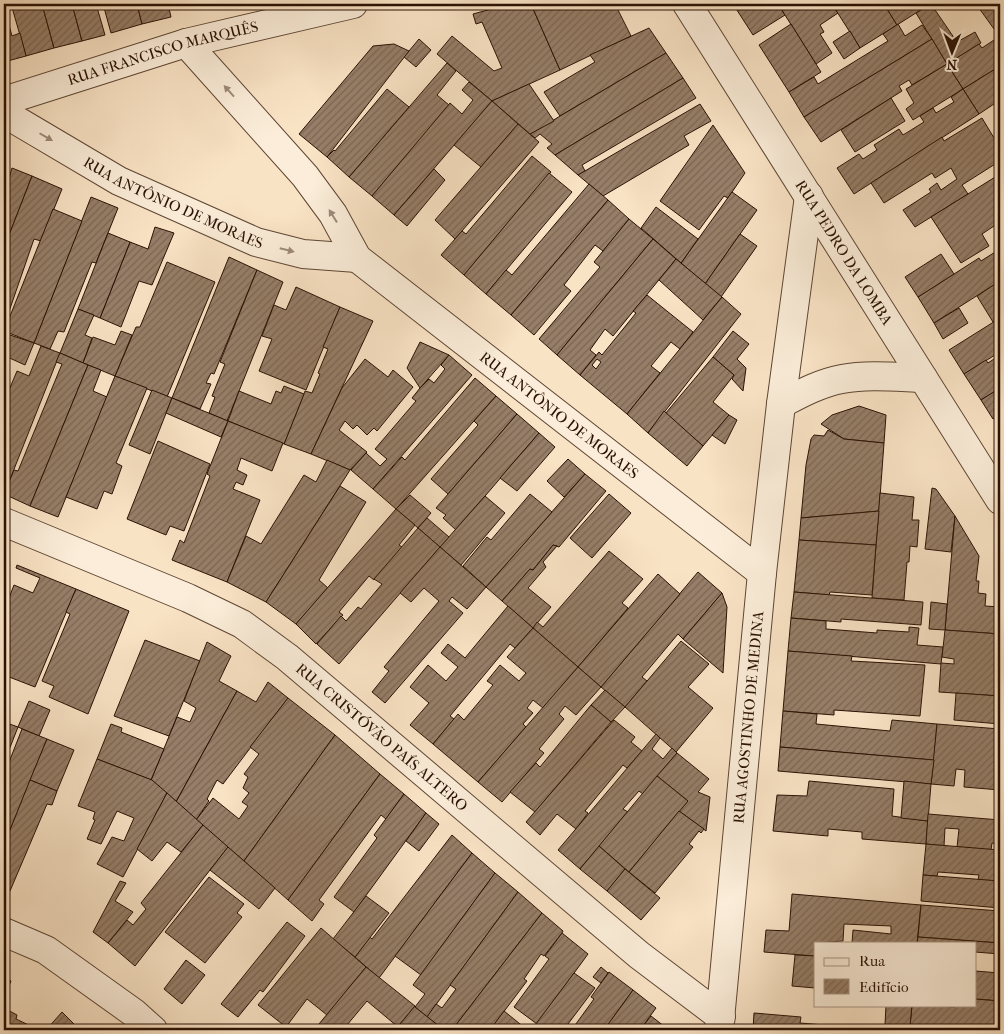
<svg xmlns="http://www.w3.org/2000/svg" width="1004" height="1034" font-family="'IM FELL French Canon',serif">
	<defs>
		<pattern id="building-hatch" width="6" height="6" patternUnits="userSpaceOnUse" patternTransform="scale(1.25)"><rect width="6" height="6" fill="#967e68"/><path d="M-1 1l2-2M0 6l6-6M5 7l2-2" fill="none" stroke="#7b6653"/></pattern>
	</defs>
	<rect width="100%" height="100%" fill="#f9e3c5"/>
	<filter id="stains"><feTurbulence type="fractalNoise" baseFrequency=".004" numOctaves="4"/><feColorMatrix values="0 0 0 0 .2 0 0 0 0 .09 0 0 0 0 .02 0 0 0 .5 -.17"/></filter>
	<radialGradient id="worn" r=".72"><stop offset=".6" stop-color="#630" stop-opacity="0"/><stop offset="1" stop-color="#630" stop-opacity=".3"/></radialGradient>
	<g fill="url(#building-hatch)" stroke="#2a1104" fill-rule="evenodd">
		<path d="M11 4H42L54 48 26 56Z"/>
		<path d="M42 4H72L82 41 54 48Z"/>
		<path d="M72 4H96L105 35 82 41Z"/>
		<path d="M103 4H137L142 24 111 33Z"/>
		<path d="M137 4H168L171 17 142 24Z"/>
		<path d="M197 4H222L199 9Z"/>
		<path d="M510 4H531L560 70 492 101 437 54 452 36 494 71 502 68 482 22 476 24 473 14Z"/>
		<path d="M531 4H615L631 36 560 70Z"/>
		<path d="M733 4H778L785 15 753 35Z"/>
		<path d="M778 4H832L838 13 820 25 824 32 820 34 832 53 816 64Z"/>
		<path d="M832 4H884L897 25 860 48Z"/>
		<path d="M884 4H930L897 25Z"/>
		<path d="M931 4 957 42 975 32 981 43 947 64 916 13Z"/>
		<path d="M976 4H1000V25L994 29Z"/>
		<path d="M4 7 12 36 20 33 26 56 4 62Z"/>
		<path d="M791 24 821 72 789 92 759 45Z"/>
		<path d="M898 24 905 36 922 25 932 39 804 117 789 92 814 77 818 84 888 41 883 34Z"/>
		<path d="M649 28 666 53 560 116 544 92 595 62 590 55Z"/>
		<path d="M850 31 860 48 844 59 833 42Z"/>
		<path d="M1000 36V66L963 89 947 64 979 44 982 48Z"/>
		<path d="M419 39 431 50 416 67 404 57Z"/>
		<path d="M932 39 947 64 912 85 909 80 899 86 902 91 821 142 804 117Z"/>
		<path d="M394 44 409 51 327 157 299 134 373 46Z"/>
		<path d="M666 53 683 78 555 155 547 148 552 144 540 134 535 138 530 134Z"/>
		<path d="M447 63 456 71 437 95 449 105 372 196 349 177Z"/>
		<path d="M947 64 963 89 913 120 906 109 914 103 906 89Z"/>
		<path d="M1000 66V100L979 114 963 89Z"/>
		<path d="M683 78 696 98 582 165 585 171 578 175 555 155Z"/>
		<path d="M469 82 492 101 394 215 372 196 450 103 462 114 473 100 462 90Z"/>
		<path d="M529 84 554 121 530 134 492 101Z"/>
		<path d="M387 89 409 107 349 177 327 157 334 150 335 151Z"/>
		<path d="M963 89 979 114 854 194 837 168 859 154 863 159 877 150 874 145 899 129 903 135 924 122 920 116 933 108 936 113 954 102 951 97Z"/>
		<path d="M891 98 905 121 855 152 841 130Z"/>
		<path d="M492 101 518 124 481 167 454 145Z"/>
		<path d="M700 104 711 121 684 136 689 145 603 196 578 175Z"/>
		<path d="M982 118 1000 148V161L962 185 968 194 915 227 903 210 931 192 929 189 937 183 941 190 957 179 951 168 935 178 932 173 884 203 871 183 942 137 944 141Z"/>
		<path d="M518 124 539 142 455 239 435 220Z"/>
		<path d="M713 125 745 173 728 198 724 196 699 230 660 201Z"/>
		<path d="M532 156 551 172 464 275 441 255 462 231 466 234Z"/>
		<path d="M12 168 32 176 4 248V195Z"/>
		<path d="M434 169 445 180 407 226 394 215Z"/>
		<path d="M549 173 572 192 486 294 464 275Z"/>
		<path d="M1000 174V198L995 202 999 208 994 211 1000 222 982 234 989 246 961 263 931 217Z"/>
		<path d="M32 176 62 189 41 241 34 239 4 326V248Z"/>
		<path d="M589 184 608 200 511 315 486 294 506 270 512 275Z"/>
		<path d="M732 192 757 210 705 284 681 263Z"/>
		<path d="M91 197 118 208 96 263 92 262 64 332 58 331 50 349 34 343Z"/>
		<path d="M608 200 629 219 603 251 595 245 564 285 571 291 534 335 511 315Z"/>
		<path d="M656 207 698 239 681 263 641 228Z"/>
		<path d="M53 209 82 221 34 343 4 331Z"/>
		<path d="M629 219 653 239 557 355 539 339 600 267 594 262Z"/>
		<path d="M155 227 174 233 152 285 139 281 121 327 100 318 130 242 148 249Z"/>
		<path d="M108 233 130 242 100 318 78 309Z"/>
		<path d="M740 234 757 246 721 297 705 284Z"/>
		<path d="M653 239 676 259 613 336 605 329 590 350 596 355 580 375 557 355Z"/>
		<path d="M1000 249V281L934 323 918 297 979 258 981 261Z"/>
		<path d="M941 254 954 274 918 297 905 277Z"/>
		<path d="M229 257 257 270 214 374 211 373 206 383 211 384 200 409 172 398Z"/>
		<path d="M676 259 722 297 703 320 659 280Z"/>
		<path d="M167 262 215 282 167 397 115 376 136 327H140Z"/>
		<path d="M257 270 283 282 227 421 209 413 215 397 212 396 225 364 220 362Z"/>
		<path d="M1000 281V318L993 322 977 296Z"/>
		<path d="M296 287 340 307 306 390 259 371 272 339 262 336 274 305 286 310Z"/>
		<path d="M647 295 693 332 680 349 671 342 651 366 660 373 627 414 580 375 599 352 602 355 636 313 633 311ZM597 359 601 362 596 369 592 365Z"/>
		<path d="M722 297 741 314 648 433 627 414Z"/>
		<path d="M340 307 373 321 311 454 284 444 305 391 312 393 320 374 318 373 328 349 323 347Z"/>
		<path d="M959 308 968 323 943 339 934 323Z"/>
		<path d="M78 309 94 315 85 335 92 338 83 363 60 353Z"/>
		<path d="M1000 318V352L964 374 949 350Z"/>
		<path d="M121 331 132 335 115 376 83 363 93 337 115 345Z"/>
		<path d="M733 331 749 344 737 359 746 368 743 391 732 379 734 375 713 357Z"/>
		<path d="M4 333 34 343 25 365 5 356 4 360Z"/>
		<path d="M420 342 449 355 420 388 407 368Z"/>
		<path d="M41 346 60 353 5 492 4 429 7 421 4 420V402L17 371 29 376Z"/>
		<path d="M60 353 88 365 30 506 4 494 14 470 18 471 62 364 56 362Z"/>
		<path d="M449 355 472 375 373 489 351 470 366 453 380 466 387 459 375 449 416 401 412 398 420 388 429 379 434 383 445 369 441 365Z"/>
		<path d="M1000 355V388L981 400 964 374 986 360 988 363Z"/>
		<path d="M713 357 734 375 713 402 729 415 703 446 665 414Z"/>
		<path d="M365 359 388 377 393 370 413 387 377 431 374 428 367 435 357 425 353 429 345 421 339 430 367 452 350 470 311 454 342 388Z"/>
		<path d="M88 365 101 370 93 391 107 397 58 517 30 506Z"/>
		<path d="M115 376 147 388 116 463 122 466 112 494 104 491 97 509 66 497Z"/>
		<path d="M475 378 496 396 396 509 373 489 402 457 405 460Z"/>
		<path d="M284 386 304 394 284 444 228 421 239 391 271 404 276 391 281 393Z"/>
		<path d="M1000 388V414L993 419 981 400Z"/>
		<path d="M152 390 172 398 150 454 129 445Z"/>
		<path d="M496 396 517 414 448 494 431 479 478 425 474 421Z"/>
		<path d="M172 398 228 421 221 437 166 413Z"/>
		<path d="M859 406 886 415 884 443 844 439 821 424 832 415Z"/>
		<path d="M664 411 703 446 687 466 648 433Z"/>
		<path d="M517 414 539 433 456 530 443 518 446 515 436 508Z"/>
		<path d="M729 415 737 420 725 444 712 435Z"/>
		<path d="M228 421 283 443 272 471 241 458 237 470 247 475 243 485 236 482 233 489 260 500 227 582 172 560 180 540 184 543 210 476 207 474Z"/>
		<path d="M828 430 844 439 884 443 879 511 801 518 806 465 811 439 814 435 824 436Z"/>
		<path d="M539 433 555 447 517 491 500 478Z"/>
		<path d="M158 441 210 464 184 531 170 526 166 535 127 519Z"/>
		<path d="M568 459 585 474 564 497 547 481Z"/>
		<path d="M327 460 350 470 266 602 227 582 246 536 261 544 304 475 316 482Z"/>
		<path d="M585 474 606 491 559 547 553 545 533 570 530 569 502 601 486 587Z"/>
		<path d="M340 486 366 502 319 580 328 588 296 624 266 602Z"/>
		<path d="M932 488 936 489 955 516 951 552 925 549Z"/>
		<path d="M880 493 914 497 912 520H919L917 547 910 546 909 562H907L904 600 872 598Z"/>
		<path d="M530 494 552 512 486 587 463 566 487 537 491 540Z"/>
		<path d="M609 494 631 513 592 558 570 538Z"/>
		<path d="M410 495 431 513 418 528 396 509Z"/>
		<path d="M485 496 505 513 461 565 440 547Z"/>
		<path d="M396 509 415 525 399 545 402 547 374 580 369 576 339 612 343 615 316 644 296 624Z"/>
		<path d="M879 511 876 545 799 540 801 518Z"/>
		<path d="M955 516 979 556 976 581H979L978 593 986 594 985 606 1000 607V634L945 630Z"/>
		<path d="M427 518 449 537 440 547 418 528Z"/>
		<path d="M418 528 440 547 339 664 317 644 341 616 346 621 358 607 361 609 382 584 374 579Z"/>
		<path d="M799 540 876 545 872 595 830 592 829 595 794 592Z"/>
		<path d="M553 545 557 546 543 562 546 567 528 588 551 607 533 628 502 601 530 569 533 570Z"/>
		<path d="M440 547 486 587 467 609 452 597 449 601 463 613 385 703 372 692 389 671 384 667 439 601 424 588 411 602 400 593Z"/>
		<path d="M609 551 643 579 622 603 628 608 578 667 533 628 537 622 543 627Z"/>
		<path d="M17 565 76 589 35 687 4 675V611L14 585 33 593 40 578 16 568Z"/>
		<path d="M698 572 722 593 683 639 678 634 642 677 647 681 625 707 601 687Z"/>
		<path d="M658 574 680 594 601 687 578 667Z"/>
		<path d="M76 589 129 611 88 714 49 697 54 686 42 681 70 614 66 612Z"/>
		<path d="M794 592 923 602 921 625 841 619V622L791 618Z"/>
		<path d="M722 593 727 607 723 673 683 639Z"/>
		<path d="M931 602 947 604 945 630 929 629Z"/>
		<path d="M508 606 533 628 515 648 510 644 450 716 454 719 433 744 410 725 429 703 410 687 428 665 446 681 458 667 441 653 448 644 465 658Z"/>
		<path d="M791 618 826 621V629L877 633V630L909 632V627L919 628 917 645 943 647 941 664 788 651Z"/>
		<path d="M533 628 578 667 543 708 533 700 527 708 533 713 523 724 526 727 478 782 433 744 458 714 464 720 493 685 487 681 500 665 519 681 526 673 507 657Z"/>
		<path d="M945 630 1000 634V696L939 692 941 663 954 664V659L942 657Z"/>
		<path d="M145 640 200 661 169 736 114 716Z"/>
		<path d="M681 641 709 664 688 687 713 708 676 752 625 707Z"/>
		<path d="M207 642 231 656 219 681 237 691 176 802 151 780 177 717 190 722 196 708 184 701Z"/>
		<path d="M788 651 852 656 851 661 925 665 920 716 834 710V715L783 711Z"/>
		<path d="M578 667 601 687 576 715 565 706 559 714 564 719 539 749 544 753 502 802 478 782Z"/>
		<path d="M268 682 288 698 223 784 217 780 207 799 209 801 196 820 176 802 237 691 256 702Z"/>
		<path d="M605 690 625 707 611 722 591 705Z"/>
		<path d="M956 693 1000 696V724L954 720Z"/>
		<path d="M288 698 335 735 244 861 196 820 213 798 239 819 248 806 242 802 249 793 243 788 248 777 244 774 259 754 250 747Z"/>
		<path d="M29 701 50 710 39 736 18 727Z"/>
		<path d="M591 705 611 722 535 812 510 792 536 763 540 767Z"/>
		<path d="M783 711 817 714 816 724 890 731 892 720 937 724 934 760 780 747Z"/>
		<path d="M614 720 635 737 631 742 642 751 627 768 623 765 585 811 588 813 576 829 557 814 540 835 526 822Z"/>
		<path d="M4 722 18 727 9 750 4 748Z"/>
		<path d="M111 724 122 728 121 732 164 749 151 780 97 759Z"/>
		<path d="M937 724 1000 729V790L964 787 965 770 956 769 954 786 931 784Z"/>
		<path d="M22 729 47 739 4 845V775Z"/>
		<path d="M656 734 660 738 652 749 663 759 672 748 677 753 643 794 639 791 623 809 628 812 580 869 558 850Z"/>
		<path d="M335 735 380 774 288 900 244 861Z"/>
		<path d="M47 739 74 750 57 791 30 780Z"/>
		<path d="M780 747 934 760 931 784 778 771Z"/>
		<path d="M677 753 709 779 698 792 710 797 706 831 679 811 688 801 657 776Z"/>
		<path d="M97 759 152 780 167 793 123 877 97 864 112 837 124 841 134 818 117 811 101 844 87 839 95 820 93 819 95 812 78 806Z"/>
		<path d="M380 774 404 794 386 819 381 815 319 900 324 904 312 921 288 900Z"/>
		<path d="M657 776 688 801 629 872 599 846Z"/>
		<path d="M30 780 57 791 52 805 47 804 10 891 4 889V845Z"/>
		<path d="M809 781 894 789 892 816 928 821 926 844 862 839V832L828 829V836L773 831 777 795 807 796Z"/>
		<path d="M904 781 931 784 928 821 901 818Z"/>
		<path d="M167 793 203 825 181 852 167 842 152 861 137 849Z"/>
		<path d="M404 794 426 813 354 912 334 897 377 838 374 835Z"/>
		<path d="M679 811 704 829 701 833 699 831 689 844 693 847 655 893 629 872Z"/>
		<path d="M426 813 439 824 419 851 406 841Z"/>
		<path d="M928 814 1000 820V844L992 843 991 850 957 847 959 829 945 828 944 846 926 844Z"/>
		<path d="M203 825 228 847 135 966 108 943 127 920 133 925 146 909 141 903Z"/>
		<path d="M452 835 472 853 379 978 355 957 370 937 372 939Z"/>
		<path d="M926 844 1000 850V881L978 880 979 875 938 872 937 876 923 875Z"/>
		<path d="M599 846 625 869 607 891 580 869Z"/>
		<path d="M228 847 275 888 259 909 210 870Z"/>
		<path d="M472 853 495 873 421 975 395 956Z"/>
		<path d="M625 869 660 898 641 920 607 891Z"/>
		<path d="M495 873 518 892 427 1017 415 1007 425 994 413 985Z"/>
		<path d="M923 875 1000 881V908L921 901Z"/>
		<path d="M209 877 244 904 237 913 242 917 205 963 165 932Z"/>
		<path d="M120 881 126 883 115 901 133 912 108 943 93 932Z"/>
		<path d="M518 892 542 913 452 1030H444L427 1017 436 1004 442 1008 456 989 450 985Z"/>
		<path d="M792 894 921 905 917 943H852L853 930 891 934V926L844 924 843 941 815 943V956L764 952 766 930 789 931Z"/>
		<path d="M366 896 389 913 355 957 333 939Z"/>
		<path d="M921 905 1000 911V943L918 937Z"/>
		<path d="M542 913 563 931 562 933 544 956 541 954 524 979 527 981 490 1030H452Z"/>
		<path d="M287 922 305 936 263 992 260 990 238 1017 221 1004Z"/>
		<path d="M321 928 366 967 327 1015 307 999 286 1027 258 1005Z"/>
		<path d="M562 933 588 954 537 1024 514 1007 549 959 545 956Z"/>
		<path d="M918 937 1000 943V954L975 952V943H917Z"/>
		<path d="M795 955 815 956V988L792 986Z"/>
		<path d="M186 960 205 975 182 1004 164 989Z"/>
		<path d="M366 967 415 1006 400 1024 398 1027 367 1001 347 1025 353 1030H314Z"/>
		<path d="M601 967 608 973 601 983 593 977Z"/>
		<path d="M975 971 1000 973V1001L975 999Z"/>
		<path d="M609 972 633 990 604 1030H566L570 1025 573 1028 594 999 591 997Z"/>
		<path d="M574 973 595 988 565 1028 542 1030 535 1025Z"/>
		<path d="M4 976 11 981 8 988 4 987Z"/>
		<path d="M633 990 656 1008 640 1030H604Z"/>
		<path d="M975 999 1000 1001V1030L963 1027V1030H952L910 1026 912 1005 955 1007V1005H975Z"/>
		<path d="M886 1005H912L910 1026 885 1025Z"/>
		<path d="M415 1006V1007L444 1030H407L400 1024Z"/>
		<path d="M4 1008 17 1015 16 1019 37 1029 36 1030H4Z"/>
		<path d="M504 1011 525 1028 523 1030H490Z"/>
		<path d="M62 1012 77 1027 74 1030H46Z"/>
		<path d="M754 1013 801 1017 800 1023 884 1030 885 1025 910 1026V1030H753Z"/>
		<path d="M651 1016 669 1030H640Z"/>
		<path d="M910 1026 952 1030H910Z"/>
	</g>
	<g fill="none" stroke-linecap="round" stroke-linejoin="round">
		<g stroke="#5e4634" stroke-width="30">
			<g id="minor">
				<path id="s1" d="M687 4 1000 500"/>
				<path id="s2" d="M186 43 305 176 333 214 357 258 762 573"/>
				<path id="s3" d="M4 101 186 43 353 4"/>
				<path id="s4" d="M4 113 119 181 256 242 303 254 357 258"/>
				<path d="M781 404C800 394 820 383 842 379 868 374 896 377 923 378"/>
				<path id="s5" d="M4 522 188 598 242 624 287 657 639 955 721 1017"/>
				<path d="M4 932 46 950 134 1013 153 1030"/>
				<path id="s6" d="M719 1030 762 573 781 404 809 196"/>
			</g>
		</g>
		<use href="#minor" stroke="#fbedd9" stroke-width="28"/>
	</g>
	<defs><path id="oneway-solid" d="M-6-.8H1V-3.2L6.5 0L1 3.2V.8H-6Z" transform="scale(1.25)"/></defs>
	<g fill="#9d8a79">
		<use href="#oneway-solid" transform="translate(229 91) rotate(-132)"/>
		<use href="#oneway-solid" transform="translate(46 137) rotate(30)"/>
		<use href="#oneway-solid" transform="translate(333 216) rotate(-122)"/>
		<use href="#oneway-solid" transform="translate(287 250) rotate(14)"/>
	</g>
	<g text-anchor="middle" stroke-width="4.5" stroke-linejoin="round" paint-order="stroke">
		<g font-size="15" fill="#2a1104" stroke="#fbedd9">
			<text dy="5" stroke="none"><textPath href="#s3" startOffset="166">RUA FRANCISCO MARQUÊS</textPath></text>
			<text dy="5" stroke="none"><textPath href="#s4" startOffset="192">RUA ANTÔNIO DE MORAES</textPath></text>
			<text dy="5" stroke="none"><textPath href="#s1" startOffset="294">RUA PEDRO DA LOMBA</textPath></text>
			<text dy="5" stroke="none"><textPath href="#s2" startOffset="532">RUA ANTÔNIO DE MORAES</textPath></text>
			<text dy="5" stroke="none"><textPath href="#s6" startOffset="314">RUA AGOSTINHO DE MEDINA</textPath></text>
			<text dy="5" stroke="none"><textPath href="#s5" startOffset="439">RUA CRISTÓVÃO PAÍS ALTERO</textPath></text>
		</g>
	</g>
	<rect width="1004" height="1034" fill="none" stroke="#f9e3c5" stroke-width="20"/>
	<rect x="5" y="5" width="994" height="1024" fill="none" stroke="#2a1104" stroke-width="2.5"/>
	<rect x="10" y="10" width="984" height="1014" fill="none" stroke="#2a1104"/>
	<rect x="814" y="942" width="162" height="65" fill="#fbedd9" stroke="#a79584"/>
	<rect x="824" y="958" width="25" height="8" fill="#fbedd9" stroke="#a79584"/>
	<text x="859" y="966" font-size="15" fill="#2a1104">Rua</text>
	<rect x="824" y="979" width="25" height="15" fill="url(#building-hatch)" stroke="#a79584"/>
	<text x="859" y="992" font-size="15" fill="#2a1104">Edifício</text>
	<g transform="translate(952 52) rotate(181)" stroke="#fbedd9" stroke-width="4" paint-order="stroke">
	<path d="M0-4L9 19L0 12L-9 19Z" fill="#2a1104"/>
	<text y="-8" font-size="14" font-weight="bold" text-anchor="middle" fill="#2a1104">N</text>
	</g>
	<rect width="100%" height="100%" filter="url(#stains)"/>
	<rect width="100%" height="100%" fill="url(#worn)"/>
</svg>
